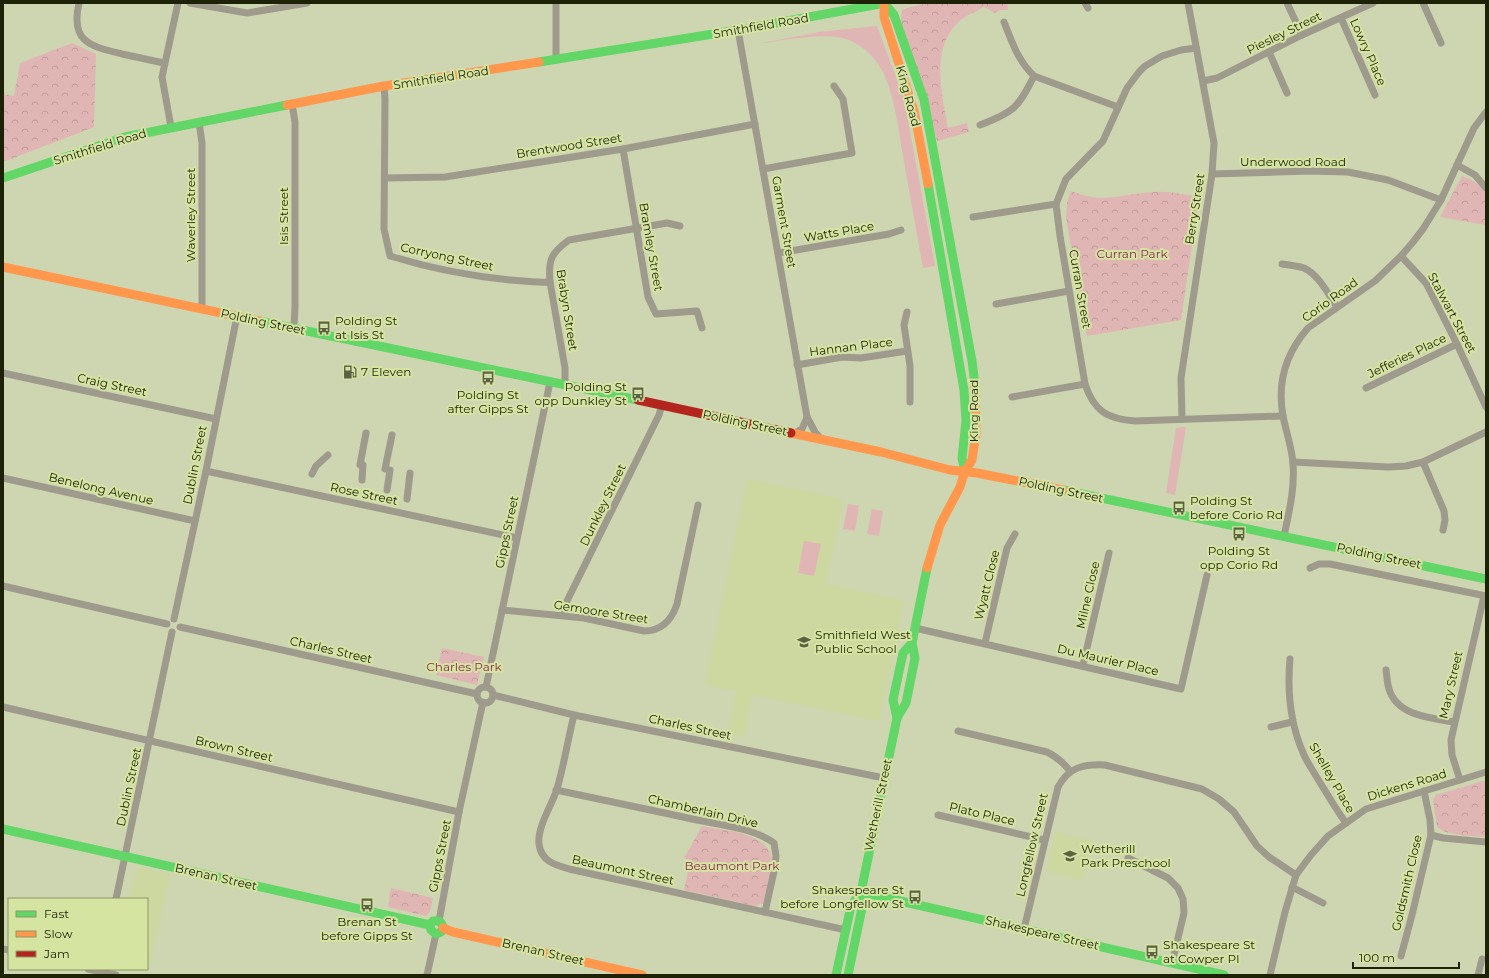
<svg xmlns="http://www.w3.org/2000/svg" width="1489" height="978" font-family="Montserrat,sans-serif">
	<defs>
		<pattern id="park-crowns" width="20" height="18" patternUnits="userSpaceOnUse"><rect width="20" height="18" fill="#e0b6b5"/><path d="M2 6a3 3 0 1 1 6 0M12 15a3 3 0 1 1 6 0" fill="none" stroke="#c09c9a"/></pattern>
	</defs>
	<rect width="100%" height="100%" fill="#ced5b1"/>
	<g fill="#ccd89f">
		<path d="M747 479 843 499 826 584 904 600 879 721 752 695 744 737 727 733 736 691 705 684Z"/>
		<path d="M1056 832 1093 841 1083 880 1047 871Z"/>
		<path d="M137 867 170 874 148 973 134 969H147V899H129Z"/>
	</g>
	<g fill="#e0b6b5">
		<path d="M877 26 904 99 935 266 923 268C916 229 909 190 902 151 898 126 894 95 883 72 876 58 864 47 851 41 827 30 783 41 757 44L819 32Z"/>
		<path d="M1186 427 1175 495 1166 493 1176 428Z"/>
		<path d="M848 504 859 506 855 531 843 529Z"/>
		<path d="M872 509 883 511 879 536 867 534Z"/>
		<path d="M804 541 821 544 814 576 798 573Z"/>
	</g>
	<g fill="url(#park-crowns)">
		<path d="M927 3H1007L1008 10H1000L995 13 984 7C977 11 969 14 962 19 929 46 942 92 948 128L967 123 969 132 937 141 916 66 901 21 902 10 907 8Z"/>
		<path d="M72 43 96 54 94 127 3 162V94L14 96 20 63Z"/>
		<path d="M1462 176C1472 180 1482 184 1486 195V225L1440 217Z"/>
		<path d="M1071 191C1104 205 1124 193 1156 192 1171 191 1185 195 1199 197L1181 320 1087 336 1066 218 1067 203Z"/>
		<path d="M442 648 484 657 477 685 436 675Z"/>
		<path d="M1486 780V837C1474 836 1446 836 1437 827L1433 800 1436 795Z"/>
		<path d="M702 826C726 831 775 832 772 867 770 879 766 891 764 903L755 906 684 890 690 860 684 858Z"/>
		<path d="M391 888 433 898 430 912 426 916 388 907Z"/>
	</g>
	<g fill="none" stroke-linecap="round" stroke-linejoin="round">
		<g stroke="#9f9b8c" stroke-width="7">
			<path d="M79 3C70 42 90 46 122 54 136 57 150 60 164 63"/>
			<path d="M190 3 247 13 307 3"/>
			<path d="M1085 3 1088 8"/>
			<path d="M1287 3 1302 35"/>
			<path d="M1423 3 1441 43"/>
			<path d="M1341 18 1375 95"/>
			<path d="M1004 22C1012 42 1018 61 1034 76L1118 107"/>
			<path d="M738 30 807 417 815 432 821 439"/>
			<path d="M1196 48 1181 50 1162 56 1145 66 1139 72 1127 88 1103 141 1066 179 1056 204 1060 236 1085 384C1094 411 1107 419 1135 421L1283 416"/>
			<path d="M1269 52 1287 93"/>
			<path d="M556 60V3"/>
			<path d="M1203 81 1217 78 1302 35 1373 3"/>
			<path d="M384 86 385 99 384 229 390 256C429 268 469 276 510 280 523 281 536 283 550 282"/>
			<path d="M292 104 295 122V307L294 328"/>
			<path d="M199 122 202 143V308"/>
			<path d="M980 125C1014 112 1018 108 1034 76"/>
			<path d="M171 127 162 77 178 3"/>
			<path d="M623 149 648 297 656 314 697 311 702 328"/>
			<path d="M1457 165 1475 175 1486 188"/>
			<path d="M763 169 852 153 843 99 834 86"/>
			<path d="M1212 174 1309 171 1348 172 1388 180 1441 200"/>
			<path d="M385 178 445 177 623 149 755 124"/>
			<path d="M973 217 1056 204"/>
			<path d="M779 253 889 234 901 230"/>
			<path d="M1401 256 1426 283 1457 344 1486 407"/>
			<path d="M1282 264C1289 265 1297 266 1304 268 1319 275 1328 294 1337 307"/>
			<path d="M996 304 1069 291"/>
			<path d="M907 312 904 325 910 366V402"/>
			<path d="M797 365 842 357 861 358 907 351"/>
			<path d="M3 373 216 419"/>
			<path d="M565 385V368L550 282C548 260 551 253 569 240L667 223 680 226"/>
			<path d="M1366 388 1457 344"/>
			<path d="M1012 397 1085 384"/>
			<path d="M1182 419 1181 378 1212 174 1214 143 1188 3"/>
			<path d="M793 434 802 429 807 417"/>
			<path d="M1293 462 1388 467 1406 466 1423 462 1486 432"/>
			<path d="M1423 462 1444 511 1445 520 1443 530"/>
			<path d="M360 465 366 433"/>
			<path d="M385 469 392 435"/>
			<path d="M206 471 517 538"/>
			<path d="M312 474 316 466 328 455"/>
			<path d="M3 478 195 521"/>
			<path d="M362 480 363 465"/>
			<path d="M387 490 390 470"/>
			<path d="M407 499 410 473"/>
			<path d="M1284 536C1289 512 1295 488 1293 464 1292 447 1286 432 1283 416 1277 383 1286 353 1308 328L1375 281 1401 256 1413 242 1423 229 1441 200 1474 128 1486 112"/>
			<path d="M1310 568 1319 564H1330L1486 596"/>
			<path d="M3 586 167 624"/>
			<path d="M502 610 584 618 644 631C662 631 672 619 677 604L698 505"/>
			<path d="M564 615 566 603 659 415 662 405"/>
			<path d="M174 619 206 471 237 316"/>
			<path d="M180 627 477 694"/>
			<path d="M915 628 1181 689 1207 575"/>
			<path d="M985 643 1007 548 1015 534"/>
			<path d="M1290 659C1287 692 1290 724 1304 755 1307 762 1312 769 1316 776 1326 792 1335 808 1346 823"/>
			<path d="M1083 665 1109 553"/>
			<path d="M1386 670C1387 676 1387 683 1389 689 1397 716 1431 718 1454 722"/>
			<path d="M486 687 550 382"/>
			<circle cx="485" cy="695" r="8"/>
			<path d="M493 695 574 715 884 778"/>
			<path d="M3 707 459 812"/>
			<path d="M574 715C568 739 564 765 557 789 552 805 537 827 539 844 541 861 555 865 569 869L846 930"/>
			<path d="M1271 727 1292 722"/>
			<path d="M958 731 1047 752C1057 757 1063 762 1070 771"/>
			<path d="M1460 780 1452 755 1451 740 1484 596"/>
			<path d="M556 790C602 800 647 809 692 819 716 824 754 828 774 843L776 856 775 867 765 912"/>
			<path d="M938 815 1044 840"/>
			<path d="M1431 835 1443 838 1486 842"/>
			<path d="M1128 858 1168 878 1178 888 1183 899 1184 913 1172 963"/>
			<path d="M1292 887 1323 903"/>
			<path d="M116 899 172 632"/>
			<path d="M439 921 459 812 483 702"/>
			<path d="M1024 929 1058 787C1069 767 1083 764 1105 765L1202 789 1219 799 1234 812 1257 846 1269 857 1296 875"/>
			<path d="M3 949 9 950"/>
			<path d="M1401 956 1412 915 1431 835 1430 820 1424 791"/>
			<path d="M88 969 116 975"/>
			<path d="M427 975 436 934"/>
			<path d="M1270 975 1285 912 1296 875 1311 855 1328 836 1366 809 1486 772"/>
			<path d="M1478 975 1482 959"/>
		</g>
		<g stroke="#63d668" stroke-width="9">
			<path d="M884 3 894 15 924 100 972 361 975 385"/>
			<path d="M539 62 738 30 885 3"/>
			<path d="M3 178 125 137 287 105"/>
			<path d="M928 184 964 390 966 421 962 458 965 471"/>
			<path d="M259 321 638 400"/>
			<path d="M1063 490 1486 579"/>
			<path d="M897 718 893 700 903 653 912 643"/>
			<path d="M3 829 430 925"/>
			<path d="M861 892 1224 975"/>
			<path d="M430 925 431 930 436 934 441 932 443 928"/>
			<path d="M430 925 433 921C439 920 442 922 443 928"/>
			<path d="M836 975 851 906 861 892"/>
			<path d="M848 975 862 908 861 892 897 718 906 703 915 658 912 643 927 568"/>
		</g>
		<g stroke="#ff974d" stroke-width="9">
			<path d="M884 3V17L914 111 928 184"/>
			<path d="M287 105 384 86 539 62"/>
			<path d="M3 267 259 321"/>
			<path d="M791 433 881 452 950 470 977 473 1063 490"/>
			<path d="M927 568 940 525 960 487 965 471 972 460 976 434 975 385"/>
			<path d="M443 928 453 932 642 975"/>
		</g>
		<path stroke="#b3261e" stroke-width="9" d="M638 400 791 433"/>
	</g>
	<defs>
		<g id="bus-bare" transform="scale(1.08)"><path d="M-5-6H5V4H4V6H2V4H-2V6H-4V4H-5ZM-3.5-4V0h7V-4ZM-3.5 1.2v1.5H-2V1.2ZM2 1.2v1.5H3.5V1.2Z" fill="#5b6142" stroke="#d6e4a2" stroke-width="2.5" paint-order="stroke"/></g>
		<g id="fuel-bare" transform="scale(1.08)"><path d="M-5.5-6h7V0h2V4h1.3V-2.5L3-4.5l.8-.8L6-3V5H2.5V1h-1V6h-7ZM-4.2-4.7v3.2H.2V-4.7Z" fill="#5b6142" stroke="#d6e4a2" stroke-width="2.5" paint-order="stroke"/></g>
		<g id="school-bare" transform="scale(1.08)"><path d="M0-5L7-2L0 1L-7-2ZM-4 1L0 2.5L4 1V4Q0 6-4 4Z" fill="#5b6142" stroke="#d6e4a2" stroke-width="2.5" paint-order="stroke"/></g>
	</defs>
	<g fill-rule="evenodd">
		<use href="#bus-bare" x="324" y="328"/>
		<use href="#fuel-bare" x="350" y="372"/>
		<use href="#bus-bare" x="488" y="378"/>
		<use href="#bus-bare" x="638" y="394"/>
		<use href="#bus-bare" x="1179" y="508"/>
		<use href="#bus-bare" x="1239" y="534"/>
		<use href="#school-bare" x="804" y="642"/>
		<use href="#school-bare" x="1070" y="856"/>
		<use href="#bus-bare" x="915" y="897"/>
		<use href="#bus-bare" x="367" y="905"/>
		<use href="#bus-bare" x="1152" y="952"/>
	</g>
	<g text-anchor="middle" stroke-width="4" stroke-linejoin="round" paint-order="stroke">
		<g font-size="12" fill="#1d2207" stroke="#d6e4a2">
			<text transform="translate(761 26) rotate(-10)" y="4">Smithfield Road</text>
			<text transform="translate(1284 33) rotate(-26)" y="4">Piesley Street</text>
			<text transform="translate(1368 52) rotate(66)" y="4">Lowry Place</text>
			<text transform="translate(441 78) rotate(-9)" y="4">Smithfield Road</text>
			<text transform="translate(908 96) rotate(75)" y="4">King Road</text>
			<text transform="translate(569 146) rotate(-9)" y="4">Brentwood Street</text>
			<text transform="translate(100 147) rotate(-17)" y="4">Smithfield Road</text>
			<text x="1293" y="166">Underwood Road</text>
			<text transform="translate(1195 209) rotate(-81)" y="4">Berry Street</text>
			<text transform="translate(191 215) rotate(-90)" y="4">Waverley Street</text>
			<text transform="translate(284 216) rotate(-90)" y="4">Isis Street</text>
			<text transform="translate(784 222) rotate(80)" y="4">Garment Street</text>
			<text transform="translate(839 232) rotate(-10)" y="4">Watts Place</text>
			<text transform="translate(651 247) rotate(80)" y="4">Bramley Street</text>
			<text transform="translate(447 257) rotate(12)" y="4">Corryong Street</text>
			<text transform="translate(1080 289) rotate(80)" y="4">Curran Street</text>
			<text transform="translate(1330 300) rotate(-36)" y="4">Corio Road</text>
			<text transform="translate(567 310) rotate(81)" y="4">Brabyn Street</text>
			<text transform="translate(1452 313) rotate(62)" y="4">Stalwart Street</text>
			<text transform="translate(263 322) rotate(12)" y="4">Polding Street</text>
			<text transform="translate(851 347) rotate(-7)" y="4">Hannan Place</text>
			<text transform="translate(1407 356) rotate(-26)" y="4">Jefferies Place</text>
			<text transform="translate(112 385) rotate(12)" y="4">Craig Street</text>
			<text transform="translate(974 411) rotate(-90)" y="4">King Road</text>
			<text transform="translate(745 423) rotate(12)" y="4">Polding Street</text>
			<text transform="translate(195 465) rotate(-79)" y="4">Dublin Street</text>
			<text transform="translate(101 489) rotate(13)" y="4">Benelong Avenue</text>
			<text transform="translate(1061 490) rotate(12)" y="4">Polding Street</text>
			<text transform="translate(364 494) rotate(12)" y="4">Rose Street</text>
			<text transform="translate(603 505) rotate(-64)" y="4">Dunkley Street</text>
			<text transform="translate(507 532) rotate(-78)" y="4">Gipps Street</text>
			<text transform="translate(1379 556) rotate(12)" y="4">Polding Street</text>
			<text transform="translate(987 585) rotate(-76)" y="4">Wyatt Close</text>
			<text transform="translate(1088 595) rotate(-77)" y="4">Milne Close</text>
			<text transform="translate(601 612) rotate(9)" y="4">Gemoore Street</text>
			<text transform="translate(331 650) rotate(13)" y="4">Charles Street</text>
			<text transform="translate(1108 660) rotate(13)" y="4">Du Maurier Place</text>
			<text transform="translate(1451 685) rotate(-77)" y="4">Mary Street</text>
			<text transform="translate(690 727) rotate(12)" y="4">Charles Street</text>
			<text transform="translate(234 749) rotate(13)" y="4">Brown Street</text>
			<text transform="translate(1332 778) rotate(60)" y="4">Shelley Place</text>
			<text transform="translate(1407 785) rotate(-17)" y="4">Dickens Road</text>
			<text transform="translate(129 787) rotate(-78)" y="4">Dublin Street</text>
			<text transform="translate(878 805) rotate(-78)" y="4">Wetherill Street</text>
			<text transform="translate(703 811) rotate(13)" y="4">Chamberlain Drive</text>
			<text transform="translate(982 814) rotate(13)" y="4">Plato Place</text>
			<text transform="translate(1032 845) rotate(-77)" y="4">Longfellow Street</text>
			<text transform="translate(440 856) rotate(-79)" y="4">Gipps Street</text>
			<text transform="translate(623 870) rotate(12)" y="4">Beaumont Street</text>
			<text transform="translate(216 877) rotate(13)" y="4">Brenan Street</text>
			<text transform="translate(1407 883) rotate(-77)" y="4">Goldsmith Close</text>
			<text transform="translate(1042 933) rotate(13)" y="4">Shakespeare Street</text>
			<text transform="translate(543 952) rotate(13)" y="4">Brenan Street</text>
		</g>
		<g font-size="12" fill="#8b2853" stroke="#d6e4a2">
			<text x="1132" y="258">Curran Park</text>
			<text x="464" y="671">Charles Park</text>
			<text x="732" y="870">Beaumont Park</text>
		</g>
		<g font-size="12" fill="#1d2207" stroke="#d6e4a2" text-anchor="start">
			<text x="335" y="325">Polding St<tspan x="335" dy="14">at Isis St</tspan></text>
			<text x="361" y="376">7 Eleven</text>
			<text x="627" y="391" text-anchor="end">Polding St<tspan x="627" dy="14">opp Dunkley St</tspan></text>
			<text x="488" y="399" text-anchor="middle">Polding St<tspan x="488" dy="14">after Gipps St</tspan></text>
			<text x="1190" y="505">Polding St<tspan x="1190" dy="14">before Corio Rd</tspan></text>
			<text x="1239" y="555" text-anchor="middle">Polding St<tspan x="1239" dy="14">opp Corio Rd</tspan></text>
			<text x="815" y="639">Smithfield West<tspan x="815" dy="14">Public School</tspan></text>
			<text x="1081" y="853">Wetherill<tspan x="1081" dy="14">Park Preschool</tspan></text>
			<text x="904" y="894" text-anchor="end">Shakespeare St<tspan x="904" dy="14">before Longfellow St</tspan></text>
			<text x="367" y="926" text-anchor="middle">Brenan St<tspan x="367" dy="14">before Gipps St</tspan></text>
			<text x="1163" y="949">Shakespeare St<tspan x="1163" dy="14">at Cowper Pl</tspan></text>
		</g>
	</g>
	<rect width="1489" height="978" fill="none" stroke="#1d2207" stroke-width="8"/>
	<rect x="8" y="898" width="140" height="72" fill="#d6e4a2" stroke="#8c9664"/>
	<rect x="16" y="911" width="20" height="6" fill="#63d668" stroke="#8c9664"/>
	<text x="44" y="918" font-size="12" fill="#1d2207">Fast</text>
	<rect x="16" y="931" width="20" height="6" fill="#ff974d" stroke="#8c9664"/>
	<text x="44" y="938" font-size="12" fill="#1d2207">Slow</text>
	<rect x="16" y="951" width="20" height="6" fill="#b3261e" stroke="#8c9664"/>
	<text x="44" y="958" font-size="12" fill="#1d2207">Jam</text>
	<path d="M1353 962v6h106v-6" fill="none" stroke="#1d2207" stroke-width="2"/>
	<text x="1359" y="962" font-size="12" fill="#1d2207" stroke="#d6e4a2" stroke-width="3" paint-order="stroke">100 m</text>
</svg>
